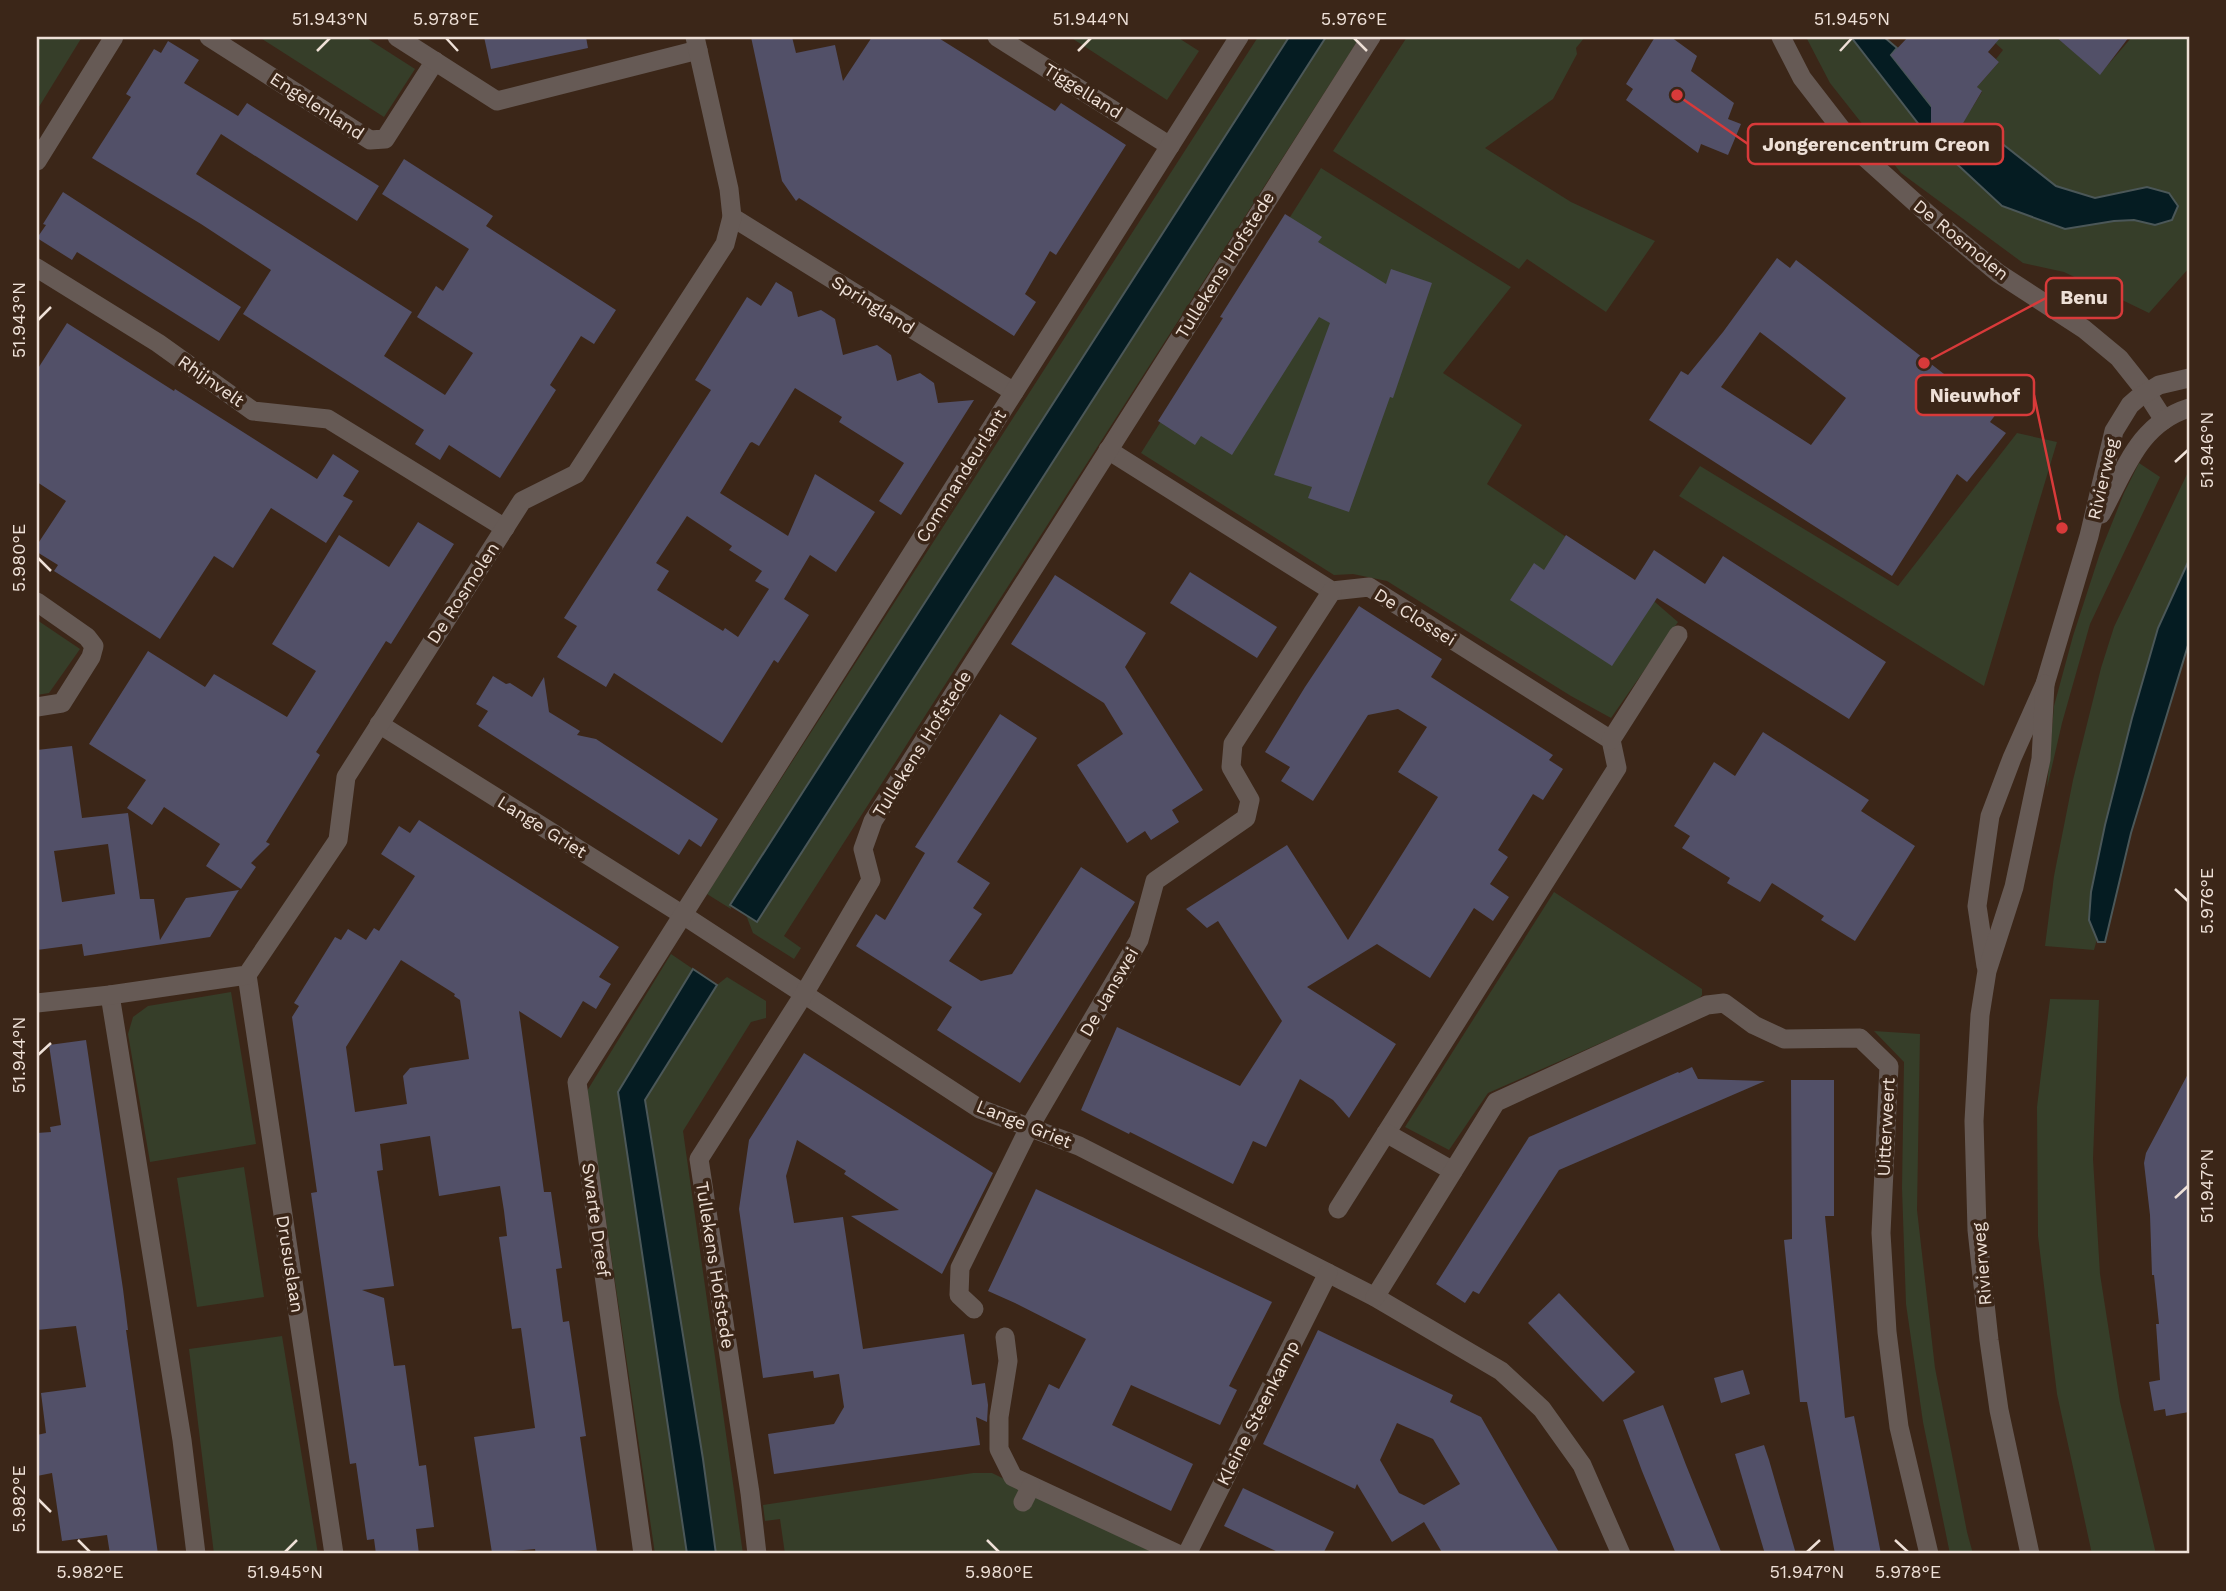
<svg xmlns="http://www.w3.org/2000/svg" width="2226" height="1591" font-family="'Work Sans',sans-serif">
	<rect width="100%" height="100%" fill="#3b2618"/>
	<g fill="#363e29">
		<path d="M37 37H82L37 110Z"/>
		<path d="M259 37H365L415 69 384 117Z"/>
		<path d="M1070 37H1177L1199 51 1167 100Z"/>
		<path d="M1258 37H1289L730 904 731 909 707 894Z"/>
		<path d="M1326 37H1360L784 936 801 948 794 959 753 933 746 915 757 921Z"/>
		<path d="M1407 37H1585L1576 48 1577 54 1553 99 1485 148 1571 202 1655 241 1606 312 1527 259 1519 269 1333 151Z"/>
		<path d="M1806 37H1851L1931 140 2002 206 2065 229 2114 221 2134 220 2155 224 2172 220 2178 206 2147 187 2095 198 2056 186 2000 142 1958 140 1955 135 1982 92 1977 87 1999 62 1996 59 2003 50 1993 41 1995 37H2056L2100 74 2132 37H2189V268L2149 313 2064 272 2023 263 1901 173 1830 83Z"/>
		<path d="M1321 168 1511 287 1443 373 1522 425 1487 484 1626 577 1678 622 1611 718 1571 696 1387 581 1353 574 1334 575 1141 453Z"/>
		<path d="M2017 433 2057 442 1984 686 1679 496 1700 466 1898 586Z"/>
		<path d="M2139 463 2160 477 2090 624 2062 723 2047 788 2054 706 2073 636 2100 553 2124 493Z"/>
		<path d="M2189 470V560L2158 628 2132 718 2105 825 2091 892 2089 920 2097 939 2094 950 2045 946 2054 876 2073 780 2101 668 2114 627Z"/>
		<path d="M37 620 80 649 49 693 37 695Z"/>
		<path d="M1554 892 1702 989V995L1698 1000 1488 1093 1449 1150 1405 1127Z"/>
		<path d="M671 954 693 969 618 1092 687 1554H655L587 1091Z"/>
		<path d="M727 977 766 1001V1018L751 1022 683 1131 743 1554H716L703 1459 645 1100 717 985Z"/>
		<path d="M231 992 256 1144 150 1162 128 1034 133 1017 148 1006Z"/>
		<path d="M2050 999 2099 1000 2093 1159 2100 1274 2120 1402 2156 1554H2092L2057 1394 2038 1236 2037 1107Z"/>
		<path d="M1874 1031 1920 1034 1917 1210 1935 1368 1967 1532 1973 1554H1950L1923 1422 1906 1304 1902 1188 1904 1062Z"/>
		<path d="M244 1167 264 1297 197 1307 177 1178Z"/>
		<path d="M282 1336 318 1554H214L189 1349Z"/>
		<path d="M973 1473H992L1156 1554H785L780 1519 765 1521 763 1505Z"/>
	</g>
	<g fill="#051c22" stroke="#4b5758" stroke-width="2">
		<path d="M1289 37H1326L757 922 730 905Z"/>
		<path d="M1851 37H1884L1897 48 1891 55 1958 140 2000 142 2056 186 2095 198 2147 187 2169 193 2178 206 2172 220 2155 225 2134 220 2114 221 2065 229 2002 206 1931 140Z"/>
		<path d="M2189 560V642L2131 833 2105 942H2098L2089 920 2091 892 2105 825 2132 718 2158 628Z"/>
		<path d="M693 969 717 985 645 1100 703 1459 716 1554H687L618 1092Z"/>
	</g>
	<g fill="#525068" fill-rule="evenodd">
		<path d="M484 37H586L588 48 491 69Z"/>
		<path d="M751 37H792L796 53 835 45 843 81 872 37H937L1055 111 1061 103 1126 145 1056 255 1050 251 1025 294 1036 302 1014 336 799 198 796 201 782 181Z"/>
		<path d="M1655 37H1671L1697 56 1691 71 1734 103 1728 119 1741 124 1728 155 1701 144 1698 153 1626 100 1633 89 1626 84Z"/>
		<path d="M1908 37H2001L1988 52 1999 62 1977 87 1982 91 1959 130 1940 128 1931 124V105L1891 55Z"/>
		<path d="M2056 37H2129L2100 75Z"/>
		<path d="M168 41 199 60 184 83 238 116 247 103 379 186 357 221 221 134 196 174 412 312 384 356 445 395 473 353 417 317 436 286 443 291 469 249 382 194 404 159 493 216 486 226 616 310 594 344 581 336 550 385 556 390 500 478 449 445 440 460 415 444 424 430 243 314 271 270 201 224 92 158 131 97 126 94 154 49 161 53Z"/>
		<path d="M63 192 241 307 219 341 77 252 72 260 37 238 46 225 43 224Z"/>
		<path d="M1285 214 1322 237 1318 242 1386 284 1391 269 1432 283 1393 398 1390 397 1349 512 1308 498 1312 487 1274 475 1330 323 1319 317 1232 455 1201 436 1195 445 1158 421 1223 318 1220 317Z"/>
		<path d="M1777 258 1790 268 1796 260 1996 414 1990 422 2006 433 1967 482 1957 474 1892 576 1649 420 1681 371 1688 375 1723 332ZM1760 332 1846 398 1811 445 1721 387Z"/>
		<path d="M776 282 792 292 798 317 821 310 835 319 843 355 877 345 891 355 897 381 920 373 934 383 938 403 974 400 901 515 879 501 904 463 839 422 842 417 795 388 759 446 752 442 750 443 720 493 788 536 815 474 875 512 836 572 810 555 784 599 809 615 778 663 774 660 722 743 614 673 606 687 557 657 577 626 564 618 711 390 695 380 747 297 761 306ZM687 516 732 546 729 550 762 571 755 581 769 589 738 637 725 628 723 631 657 590 669 571 656 563Z"/>
		<path d="M67 323 174 391 175 389 317 479 333 454 359 471 343 496 353 501 326 543 271 508 233 568 214 556 160 639 54 571 58 565 37 552V545L66 501 37 482V370Z"/>
		<path d="M418 522 454 544 391 644 386 641 316 752 320 755 266 842 270 844 251 863 256 867 241 889 206 866 220 844 164 807 152 825 127 808 146 780 89 744 148 651 205 687 214 674 287 717 316 671 272 644 339 535 389 567Z"/>
		<path d="M1566 535 1635 580 1654 550 1705 584 1723 556 1886 662 1849 719 1657 598 1612 666 1510 600 1534 563 1544 570Z"/>
		<path d="M1190 572 1277 627 1257 658 1170 603Z"/>
		<path d="M1055 575 1146 633 1125 667 1203 790 1172 810 1179 822 1151 840 1145 831 1127 843 1077 765 1123 734 1104 703 1011 644Z"/>
		<path d="M1359 606 1442 659 1431 677 1553 755 1549 760 1563 769 1543 800 1533 794 1498 850 1508 857 1490 884 1509 897 1493 921 1474 908 1430 978 1377 944 1307 987 1396 1044 1349 1118 1333 1100 1300 1079 1266 1147 1253 1141 1233 1184 1130 1132 1129 1134 1081 1110 1117 1027 1240 1086 1282 1021 1218 921 1207 928 1186 909 1287 845 1348 940 1438 797 1398 772 1427 727 1398 709 1368 715 1313 801 1281 781 1290 767 1265 752 1305 687Z"/>
		<path d="M493 676 506 684 510 683 532 697 544 677 549 712 580 731 577 735 596 739 718 819 701 847 689 839 679 855 478 726 488 711 476 704Z"/>
		<path d="M1000 714 1037 738 957 862 990 883 973 908 982 914 949 961 981 981 1012 974 1081 867 1135 902 1020 1083 937 1030 952 1007 856 946 876 914 885 920 925 853 915 847Z"/>
		<path d="M1763 732 1869 800 1861 811 1915 846 1855 941 1821 920 1824 916 1772 883 1760 902 1727 883 1730 878 1682 848 1690 836 1674 826 1714 762 1735 776Z"/>
		<path d="M72 746 82 818 128 813 140 899H154L160 940 186 898 239 890 210 937 84 956 82 944 37 950V750ZM108 844 115 894 62 902 54 851Z"/>
		<path d="M419 820 619 947 599 977 611 984 596 1009 583 1001 561 1038 519 1011 544 1192H551L562 1268 556 1269 563 1322 569 1321 584 1423 586 1436 580 1437 597 1552 581 1554H536L535 1549 492 1553 474 1437 535 1428 521 1328 512 1329 499 1237 507 1236 504 1211 500 1186 439 1196 430 1136 380 1144 383 1170 377 1171 394 1286 362 1290 384 1298 394 1366 405 1365 419 1466 426 1465 434 1527 416 1529 419 1554H376L374 1539 367 1540 356 1463 350 1464 348 1450 311 1193 317 1192 292 1017 299 1006 294 1003 335 937 341 940 348 929 366 940 374 928 379 931 415 876 381 854 399 826 410 833ZM401 960 455 994 454 996 460 1000 469 1059 410 1068 403 1076 407 1104 355 1112 346 1047Z"/>
		<path d="M86 1040 123 1289 128 1330H126L158 1554H110L107 1535 62 1541 52 1473 37 1476V1435L46 1433 41 1393 86 1387 76 1326 37 1330V1133L51 1132 50 1127 61 1125 49 1045Z"/>
		<path d="M804 1053 993 1173 942 1274 851 1216 899 1210 844 1174 846 1171 797 1140 786 1176 794 1223 843 1217 863 1349 964 1334 972 1385 985 1383 988 1405 987 1422 976 1417 980 1445 774 1474 768 1434 834 1424 844 1407 839 1374 814 1378 813 1371 763 1378 739 1209 749 1140Z"/>
		<path d="M1692 1067 1698 1079 1765 1081 1559 1170 1479 1294 1473 1291 1465 1303 1436 1284 1529 1137 1678 1072 1679 1073Z"/>
		<path d="M2189 1072V1412L2166 1416 2165 1409 2154 1411 2149 1382 2160 1380 2156 1324H2159L2154 1275H2152L2150 1215 2144 1163 2146 1153Z"/>
		<path d="M1791 1080H1834V1216H1825L1845 1418 1854 1416 1881 1554H1835L1807 1402H1800L1784 1240 1792 1239Z"/>
		<path d="M1036 1189 1272 1302 1229 1386 1237 1390 1220 1425 1131 1385 1112 1425 1193 1464 1171 1511 1022 1439 1049 1384 1059 1389 1086 1339 1015 1303 988 1291Z"/>
		<path d="M1559 1293 1635 1372 1603 1402 1528 1323Z"/>
		<path d="M1318 1330 1453 1395 1450 1402 1481 1417 1560 1554H1443L1424 1522 1392 1542 1357 1484 1355 1489 1263 1444ZM1397 1423 1433 1439 1460 1484 1424 1505 1399 1493 1380 1460Z"/>
		<path d="M1743 1370 1750 1394 1721 1403 1714 1378Z"/>
		<path d="M1663 1405 1686 1465 1722 1554H1676L1642 1471 1623 1420Z"/>
		<path d="M1764 1445 1769 1460 1796 1554H1765L1735 1454Z"/>
		<path d="M1243 1488 1334 1532 1323 1554H1282L1224 1526Z"/>
	</g>
	<g fill="none" stroke-linecap="round" stroke-linejoin="round">
		<g stroke="#665a55" stroke-width="19">
			<path d="M209 37 370 140 385 139 435 61"/>
			<path d="M397 37 497 101 698 50"/>
			<path d="M997 37 1170 146"/>
			<path d="M1781 37 1802 78 1860 153 1929 215 1998 273 2084 329 2119 358 2146 392 2164 420"/>
			<path d="M37 161 114 37"/>
			<path d="M732 217 1014 392"/>
			<path d="M37 268 158 343 253 411 328 419 505 528"/>
			<path d="M1108 450 1332 591 1369 587 1611 740 1617 768 1338 1209"/>
			<path d="M37 602 87 637 94 646 91 657 62 703 37 707"/>
			<path d="M379 724 683 915 980 1109 1079 1146 1375 1297 1501 1371 1542 1409 1582 1465 1621 1554"/>
			<path d="M1611 740 1678 635"/>
			<path d="M247 975 334 1554"/>
			<path d="M110 995 182 1440 196 1554"/>
			<path d="M37 1003 110 995 247 975 338 840 346 777 522 501 576 474 725 244 732 217 729 189 695 37"/>
			<path d="M1386 1133 1453 1171"/>
			<path d="M1375 1297 1496 1102 1707 1005 1724 1003 1754 1025 1784 1039 1860 1038 1889 1066 1881 1233 1887 1332 1899 1427 1929 1554"/>
			<path d="M974 1309 959 1295 960 1268 1029 1128 1139 940 1155 881 1246 818 1250 800 1231 767 1233 744 1332 591"/>
			<path d="M1005 1337 1008 1361 999 1417V1449L1013 1477 1178 1554"/>
			<path d="M1023 1502 1031 1486"/>
			<path d="M643 1554 577 1082 1239 37"/>
			<path d="M757 1554 750 1493 699 1159 804 994 871 880 863 849 873 821 1371 37"/>
			<path d="M1187 1554 1328 1273"/>
		</g>
		<g stroke="#665a55" stroke-width="19">
			<path d="M2101 514C2125 471 2138 424 2189 408"/>
			<path d="M1986 966 1977 906 1990 816 2012 758 2045 684 2089 536 2114 431 2130 405 2138 398 2159 385 2189 378"/>
			<path d="M2030 1554 1999 1410 1989 1340 1977 1230 1974 1121 1980 1015 1987 971 2014 887 2041 759 2045 684"/>
		</g>
	</g>
	<path fill="none" stroke="#eee0d7" stroke-width="2.5" d="M446 38 458 51M1354 38 1367 51M317 51 330 38M1078 51 1091 38M1840 51 1852 38M38 320 51 307M2175 462 2188 450M38 558 51 571M2175 889 2188 901M38 1055 51 1043M2175 1198 2188 1186M38 1499 51 1512M78 1540 90 1552M987 1540 999 1552M1895 1540 1908 1552M285 1552 297 1540M1807 1552 1820 1540"/>
	<g text-anchor="middle" stroke-width="7" stroke-linejoin="round" paint-order="stroke">
		<g font-size="18" fill="#eee0d7" stroke="#3b2618">
			<text transform="translate(1083 91) rotate(32)" y="6">Tiggelland</text>
			<text transform="translate(317 106) rotate(33)" y="6">Engelenland</text>
			<text transform="translate(1961 240) rotate(39)" y="6">De Rosmolen</text>
			<text transform="translate(1225 265) rotate(-58)" y="6">Tullekens Hofstede</text>
			<text transform="translate(873 305) rotate(32)" y="6">Springland</text>
			<text transform="translate(211 381) rotate(35)" y="6">Rhijnvelt</text>
			<text transform="translate(961 476) rotate(-58)" y="6">Commandeurlant</text>
			<text transform="translate(2103 479) rotate(-77)" y="6">Rivierweg</text>
			<text transform="translate(463 593) rotate(-57)" y="6">De Rosmolen</text>
			<text transform="translate(1415 617) rotate(32)" y="6">De Clossei</text>
			<text transform="translate(922 744) rotate(-58)" y="6">Tullekens Hofstede</text>
			<text transform="translate(542 827) rotate(32)" y="6">Lange Griet</text>
			<text transform="translate(1109 992) rotate(-60)" y="6">De Janswei</text>
			<text transform="translate(1024 1124) rotate(22)" y="6">Lange Griet</text>
			<text transform="translate(1886 1127) rotate(-87)" y="6">Uitterweert</text>
			<text transform="translate(596 1220) rotate(82)" y="6">Swarte Dreef</text>
			<text transform="translate(290 1264) rotate(81)" y="6">Drususlaan</text>
			<text transform="translate(1982 1264) rotate(-95)" y="6">Rivierweg</text>
			<text transform="translate(715 1265) rotate(81)" y="6">Tullekens Hofstede</text>
			<text transform="translate(1258 1413) rotate(-63)" y="6">Kleine Steenkamp</text>
		</g>
	</g>
	<path fill="none" stroke="#d83a3a" stroke-width="2.5" d="M1677 95L1748 144M1924 363L2046 298M2062 528L2034 395"/>
	<g fill="#d83a3a" stroke="#3b2618" stroke-width="2.5">
		<circle cx="1677" cy="95" r="7"/>
		<circle cx="1924" cy="363" r="7"/>
		<circle cx="2062" cy="528" r="7"/>
	</g>
	<g fill="#3b2618" stroke="#d83a3a" stroke-width="2.5">
		<rect x="1748" y="124" width="255" height="40" rx="7"/>
		<rect x="2046" y="278" width="76" height="40" rx="7"/>
		<rect x="1916" y="375" width="118" height="40" rx="7"/>
	</g>
	<g font-size="19" text-anchor="middle" font-weight="bold" fill="#eee0d7">
		<text x="1876" y="151">Jongerencentrum Creon</text>
		<text x="2084" y="304">Benu</text>
		<text x="1975" y="402">Nieuwhof</text>
	</g>
	<rect width="2226" height="1591" fill="none" stroke="#3b2618" stroke-width="77"/>
	<rect x="38" y="38" width="2150" height="1514" fill="none" stroke="#eee0d7" stroke-width="2.5"/>
	<g font-size="18" text-anchor="middle" fill="#eee0d7">
		<text x="330" y="25">51.943°N</text>
		<text x="446" y="25">5.978°E</text>
		<text x="1091" y="25">51.944°N</text>
		<text x="1354" y="25">5.976°E</text>
		<text x="1852" y="25">51.945°N</text>
		<text transform="translate(19 320) rotate(-90)" y="6">51.943°N</text>
		<text transform="translate(2207 450) rotate(-90)" y="6">51.946°N</text>
		<text transform="translate(19 558) rotate(-90)" y="6">5.980°E</text>
		<text transform="translate(2207 901) rotate(-90)" y="6">5.976°E</text>
		<text transform="translate(19 1055) rotate(-90)" y="6">51.944°N</text>
		<text transform="translate(2207 1186) rotate(-90)" y="6">51.947°N</text>
		<text transform="translate(19 1499) rotate(-90)" y="6">5.982°E</text>
		<text x="90" y="1578">5.982°E</text>
		<text x="285" y="1578">51.945°N</text>
		<text x="999" y="1578">5.980°E</text>
		<text x="1807" y="1578">51.947°N</text>
		<text x="1908" y="1578">5.978°E</text>
	</g>
</svg>
